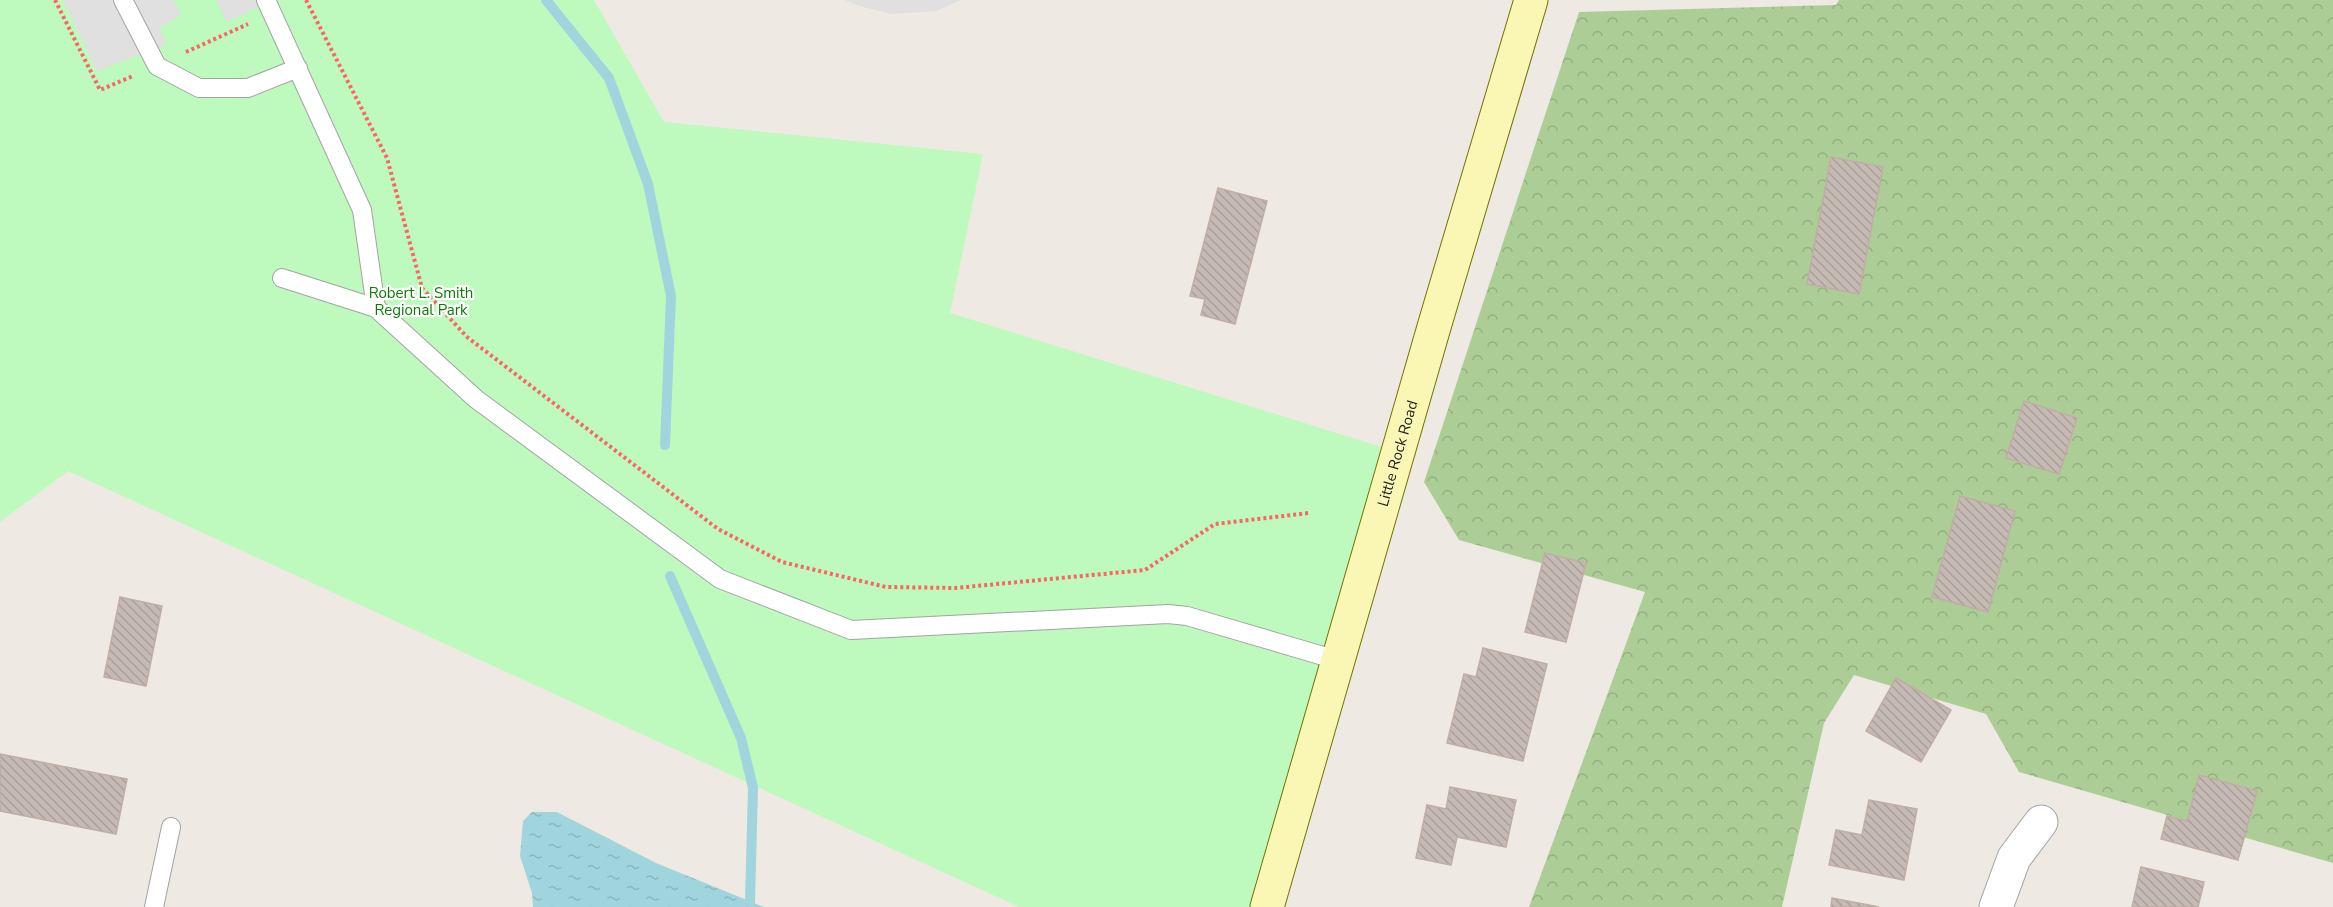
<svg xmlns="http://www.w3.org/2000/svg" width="2333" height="907" font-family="'Nunito Sans',sans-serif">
	<defs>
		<pattern id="forest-crowns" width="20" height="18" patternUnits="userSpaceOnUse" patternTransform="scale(1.5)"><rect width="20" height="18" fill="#acce96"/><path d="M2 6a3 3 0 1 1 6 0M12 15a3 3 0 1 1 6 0" fill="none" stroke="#93b081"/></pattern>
		<pattern id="water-ripples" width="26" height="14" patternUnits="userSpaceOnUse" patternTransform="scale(1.5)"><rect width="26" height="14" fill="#a1d5dd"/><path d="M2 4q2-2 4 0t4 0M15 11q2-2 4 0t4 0" fill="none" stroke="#8ab6bd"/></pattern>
		<pattern id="building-back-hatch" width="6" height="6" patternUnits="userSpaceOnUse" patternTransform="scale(1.5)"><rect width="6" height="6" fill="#c6bab5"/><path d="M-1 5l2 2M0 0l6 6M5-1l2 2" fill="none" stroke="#aa9f9b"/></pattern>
	</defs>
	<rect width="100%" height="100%" fill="#eee9e2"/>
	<path fill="url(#forest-crowns)" d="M1839 0H2333V863L2019 772 1986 714 1854 675 1824 723 1782 907H1529L1645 592 1459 540 1424 482 1579 12 1836 5Z"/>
	<path fill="#befabd" d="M0 0H594L664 122 983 154 950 313 1398 452 1267 907H1019L68 471 0 522Z"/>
	<g fill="#e0e0e0">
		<path d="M63 0H173L181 15 159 28 167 44 97 71Z"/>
		<path d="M216 0H266L267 2 227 22Z"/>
		<path d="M845 0H960L937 11 892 14 859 6Z"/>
	</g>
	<path fill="url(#water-ripples)" d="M532 812H557L656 863 764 907H533L532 893 520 856 523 821Z"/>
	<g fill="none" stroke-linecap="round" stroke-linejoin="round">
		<g stroke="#a1d5dd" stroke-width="10">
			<path d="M546 0 609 78 648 184 671 296 665 445"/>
			<path d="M670 576 741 738 753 788 750 901"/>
		</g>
	</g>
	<g fill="url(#building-back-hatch)" stroke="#c0ada4" stroke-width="1.5">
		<path d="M1831 157 1883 167 1859 294 1807 284Z"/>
		<path d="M1218 188 1267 201 1235 324 1201 315 1205 299 1190 296Z"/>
		<path d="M2024 401 2077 418 2059 474 2006 458Z"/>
		<path d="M1960 496 2015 511 1988 612 1932 597Z"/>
		<path d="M1545 553 1586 563 1566 642 1525 632Z"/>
		<path d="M120 597 162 606 146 686 104 677Z"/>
		<path d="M1483 648 1547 664 1523 761 1447 743 1464 674 1476 677Z"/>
		<path d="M1896 678 1951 710 1921 762 1866 731Z"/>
		<path d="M0 754 127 779 116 834 0 811Z"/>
		<path d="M2199 775 2257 791 2238 860 2161 839 2167 816 2187 821Z"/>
		<path d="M1450 787 1516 800 1506 847 1457 837 1451 865 1416 858 1427 805 1446 809Z"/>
		<path d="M1869 800 1917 809 1904 880 1829 865 1836 830 1862 835Z"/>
		<path d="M2141 867 2204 882 2198 907H2132Z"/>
		<path d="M1832 898 1879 907H1831Z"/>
	</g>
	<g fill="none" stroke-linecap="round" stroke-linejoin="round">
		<g stroke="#a3a3a3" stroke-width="20">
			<g id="lane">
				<path d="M123 0 157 66 199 88H248L298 68"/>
				<path d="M266 0 362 210 376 308"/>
				<path d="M282 278 376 308 476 399 720 579 851 630 1168 614 1187 616 1337 660"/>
				<path d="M154 907 171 827"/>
			</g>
		</g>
		<g stroke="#a3a3a3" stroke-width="35">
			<path id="street" d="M1996 907 2014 858 2041 822"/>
		</g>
		<g stroke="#737403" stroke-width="35">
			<g id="secondary">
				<path id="s1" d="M1267 907 1434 327 1531 0"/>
			</g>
		</g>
		<g stroke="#fc6565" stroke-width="4" stroke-dasharray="3 3" stroke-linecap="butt">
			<path d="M55 0 100 90 133 76"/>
			<path d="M306 0 387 158 422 288 467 337 718 529 782 562 886 587 955 588 1145 570 1215 524 1309 513"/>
			<path d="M186 52 248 24"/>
		</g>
		<use href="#lane" stroke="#fff" stroke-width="18"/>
		<use href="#street" stroke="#fff" stroke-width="33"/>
		<use href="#secondary" stroke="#faf7b4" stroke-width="33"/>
	</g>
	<g text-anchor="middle" stroke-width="4.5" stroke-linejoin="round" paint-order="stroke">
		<g font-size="15" fill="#0c7b09" stroke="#fff">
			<text x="421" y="298">Robert L. Smith<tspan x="421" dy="17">Regional Park</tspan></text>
		</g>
		<g font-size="15" fill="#1c1c1c" stroke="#fff">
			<text dy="5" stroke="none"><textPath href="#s1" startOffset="472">Little Rock Road</textPath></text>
		</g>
	</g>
</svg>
